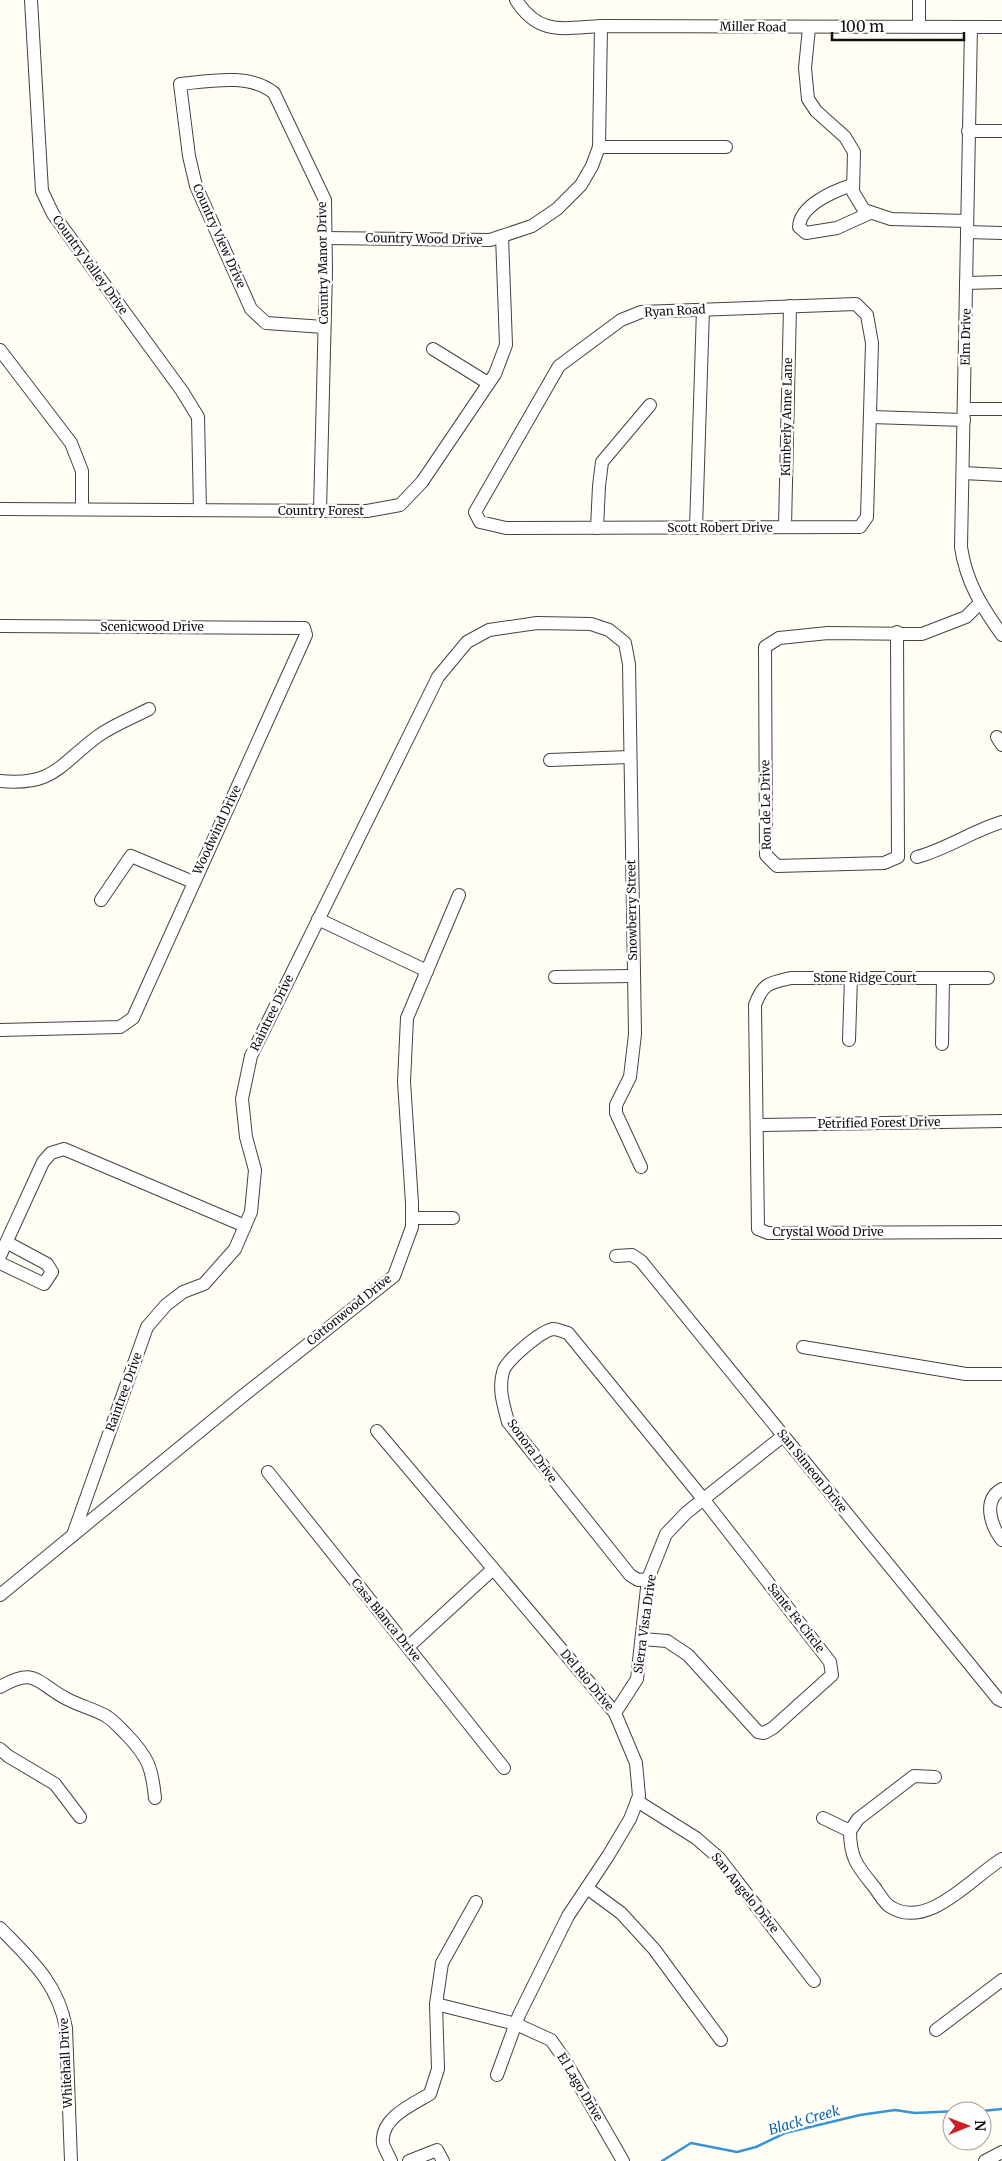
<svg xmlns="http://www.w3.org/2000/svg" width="1002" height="2161" font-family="Merriweather,serif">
	<rect width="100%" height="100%" fill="#fffdf4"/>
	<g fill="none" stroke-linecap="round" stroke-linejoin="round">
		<g stroke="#3894d4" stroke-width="2.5">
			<path d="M982 2111 1002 2109"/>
			<path d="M662 2161 691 2143 737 2152 756 2147 785 2133 860 2115 895 2110 915 2113 959 2111"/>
		</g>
		<g stroke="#434343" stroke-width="14">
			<g id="minor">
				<path d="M31 0 42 191 53 214 182 391 198 417 200 510"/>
				<path d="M516 0C539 36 563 28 601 26L1002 27"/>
				<path d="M919 26V0"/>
				<path d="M971 27 961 547C966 582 982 607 1002 635"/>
				<path d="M809 28 805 68 808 99 816 111 845 137 854 152 853 192 864 210 891 219 967 221"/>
				<path d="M968 131H1002"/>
				<path d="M599 147H726"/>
				<path d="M852 185C834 191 800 205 799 227L806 233 837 228 870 213"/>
				<path d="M967 232 1002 233"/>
				<path d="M325 238 490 240 532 226 557 209 581 185 592 166 599 147 601 26"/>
				<path d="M966 283 1002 282"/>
				<path d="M856 304 867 315 872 343 867 517 860 527 506 528 480 522 475 512 559 366 621 320 641 312Z"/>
				<path d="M433 349 488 383"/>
				<path d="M0 350 71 443 82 471V509"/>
				<path d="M965 409H1002"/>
				<path d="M871 417 964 420"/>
				<path d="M963 473 1002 475"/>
				<path d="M0 509 367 511 400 505 422 482 495 374 506 345 502 236"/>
				<path d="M320 511 326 271 325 200 274 93C250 73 210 81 180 84L189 156 196 186 251 309 266 323 324 327"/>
				<path d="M785 527 790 306"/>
				<path d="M597 528 599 486 602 462 650 405"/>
				<path d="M696 528 703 309"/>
				<path d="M0 626 304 628 306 635 133 1018 120 1027 0 1030"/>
				<path d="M897 632 898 857 884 863 777 866 766 855 765 647 779 638 828 633 922 634 966 617 980 603"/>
				<path d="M997 737 1002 745"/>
				<path d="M550 760 629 757"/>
				<path d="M0 781C54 786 59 765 98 736 113 725 132 718 149 709"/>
				<path d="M917 857C947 849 972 831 1002 822"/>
				<path d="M101 900 131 856 193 882"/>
				<path d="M318 919 427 971"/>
				<path d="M555 977 634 976"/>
				<path d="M988 978H791C769 983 763 983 755 1005L758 1229 768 1233 1002 1232"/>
				<path d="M849 1040 851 978"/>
				<path d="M942 1044 943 978"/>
				<path d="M757 1125 1002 1121"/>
				<path d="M412 1218H453"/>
				<path d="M0 1256 43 1162 51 1153 64 1149 245 1226"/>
				<path d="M616 1256 632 1255 641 1261 998 1699 1002 1701"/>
				<path d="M0 1263 44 1284 52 1272 47 1264 8 1243"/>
				<path d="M803 1347 966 1374H1002"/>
				<path d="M377 1431 615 1713 636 1763 639 1796 630 1819 608 1856 568 1916 519 2015 497 2075"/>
				<path d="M268 1472 504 1768"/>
				<path d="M1002 1489C982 1500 991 1526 1002 1540"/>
				<path d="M73 1535 147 1327 166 1305 183 1292 204 1284 235 1249 251 1212 255 1170 246 1137 242 1099 251 1056 438 677 467 642 489 630 537 623 591 624 609 630 625 643 629 664 635 1034 630 1077 616 1105V1113L641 1167"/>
				<path d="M0 1595 244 1395 394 1276 412 1227V1203L404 1082 407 1018 459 895"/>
				<path d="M642 1639 667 1641 688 1655 758 1732 764 1733 773 1728 832 1675 830 1662 704 1500 568 1333C564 1332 558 1329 553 1329 541 1331 505 1361 503 1372 498 1390 504 1406 508 1422L630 1575 638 1580 648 1579"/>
				<path d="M408 1647 493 1569"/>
				<path d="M0 1687C36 1666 36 1683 67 1699 80 1706 94 1709 106 1716 113 1720 120 1728 126 1734 148 1757 152 1767 155 1798"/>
				<path d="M615 1713 637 1679 648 1579 666 1534 686 1513 783 1436"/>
				<path d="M0 1749 8 1756 55 1784 80 1817"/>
				<path d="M637 1801 696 1838 719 1858 814 1981"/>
				<path d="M823 1818 850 1831C850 1859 858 1867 875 1888 879 1894 884 1902 889 1906 927 1932 972 1877 1002 1859"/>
				<path d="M850 1831 858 1819 914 1776 935 1777"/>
				<path d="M587 1888 621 1913 654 1949 721 2040"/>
				<path d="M0 1928C30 1959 58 1983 66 2028L71 2161"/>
				<path d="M436 2004 516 2024 551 2040 563 2057 623 2161"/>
				<path d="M936 2030 1002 1980"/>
				<path d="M391 2161C389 2156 384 2148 383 2143 380 2118 413 2104 430 2094L438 2069 436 2004 442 1963 476 1902"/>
				<path d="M409 2161 437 2150 443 2161"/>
				<path d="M985 2161 1002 2152"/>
			</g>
		</g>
		<use href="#minor" stroke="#fff" stroke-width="12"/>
	</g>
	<g text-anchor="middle" stroke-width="5" stroke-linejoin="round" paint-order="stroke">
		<g font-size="12" fill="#101010" stroke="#fff">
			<text transform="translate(753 27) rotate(1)" y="4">Miller Road</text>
			<text transform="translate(219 236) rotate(66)" y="4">Country View Drive</text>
			<text transform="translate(424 239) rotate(1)" y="4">Country Wood Drive</text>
			<text transform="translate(323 263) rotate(-91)" y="4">Country Manor Drive</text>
			<text transform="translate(90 265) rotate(54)" y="4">Country Valley Drive</text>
			<text transform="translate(675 311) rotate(-3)" y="4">Ryan Road</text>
			<text transform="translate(966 337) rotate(-89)" y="4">Elm Drive</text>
			<text transform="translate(787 417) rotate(-89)" y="4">Kimberly Anne Lane</text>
			<text x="321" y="515">Country Forest</text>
			<text x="720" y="532">Scott Robert Drive</text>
			<text x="152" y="631">Scenicwood Drive</text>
			<text transform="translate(766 805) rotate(-91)" y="4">Ron de Le Drive</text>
			<text transform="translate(217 830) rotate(-65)" y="4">Woodwind Drive</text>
			<text transform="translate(632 910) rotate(-91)" y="4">Snowberry Street</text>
			<text x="865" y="982">Stone Ridge Court</text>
			<text transform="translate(272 1013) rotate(-64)" y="4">Raintree Drive</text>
			<text transform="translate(879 1123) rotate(-1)" y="4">Petrified Forest Drive</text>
			<text x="828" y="1236">Crystal Wood Drive</text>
			<text transform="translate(349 1310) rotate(-39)" y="4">Cottonwood Drive</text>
			<text transform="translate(124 1392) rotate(-70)" y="4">Raintree Drive</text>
			<text transform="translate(532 1451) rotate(54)" y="4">Sonora Drive</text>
			<text transform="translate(812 1471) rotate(51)" y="4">San Simeon Drive</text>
			<text transform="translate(796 1618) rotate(52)" y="4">Sante Fe Circle</text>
			<text transform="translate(386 1620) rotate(51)" y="4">Casa Blanca Drive</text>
			<text transform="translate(645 1624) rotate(-82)" y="4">Sierra Vista Drive</text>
			<text transform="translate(587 1680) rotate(50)" y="4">Del Rio Drive</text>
			<text transform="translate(745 1893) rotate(51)" y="4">San Angelo Drive</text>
			<text transform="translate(66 2063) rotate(-93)" y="4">Whitehall Drive</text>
			<text transform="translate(580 2087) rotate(59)" y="4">El Lago Drive</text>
		</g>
		<g font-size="14" font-style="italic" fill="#1165aa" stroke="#fff">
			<text transform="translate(804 2120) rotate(-16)" y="5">Black Creek</text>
		</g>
	</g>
	<g transform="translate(967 2126) rotate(89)"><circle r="24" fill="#ffffff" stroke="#9f9f9f"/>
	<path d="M0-4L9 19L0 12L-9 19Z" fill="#c92025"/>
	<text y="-8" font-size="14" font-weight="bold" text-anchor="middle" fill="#101010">N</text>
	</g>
	<path d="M832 32v8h132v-8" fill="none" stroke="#101010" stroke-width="2.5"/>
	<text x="840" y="32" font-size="15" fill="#101010" stroke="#ffffff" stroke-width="4" paint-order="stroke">100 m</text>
</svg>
